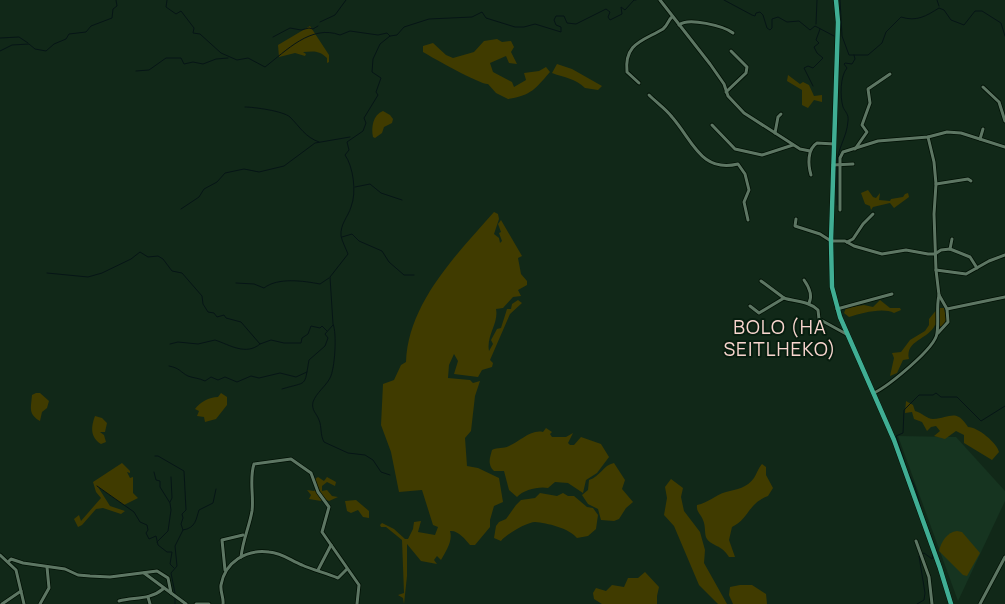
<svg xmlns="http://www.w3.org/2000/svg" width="1005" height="604" font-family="Manrope,sans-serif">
	<rect width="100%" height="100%" fill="#112818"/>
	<path fill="#163420" d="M898 436 956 437 1005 491V501L958 601Z"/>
	<g fill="#403b00">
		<path d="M310 26 329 55V62L327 63V58C318 49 311 52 303 52L306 54 305 56 295 53 279 57 278 45Z"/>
		<path d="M497 39 502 42 511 41 514 47 511 52 517 64 509 63 506 56 490 63 493 72 512 82 514 87 526 80 524 73 539 71 546 67 550 72C535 89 532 95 508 99L496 93 488 84C481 85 433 58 423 52V46L433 43 446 55 453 58 474 52 484 41Z"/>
		<path d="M557 64 572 69 602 86 598 90 585 88C575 78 565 78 552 73Z"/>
		<path d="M788 75 800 84 803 82 809 85 814 96 822 95V102L814 100 808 108 802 105V90L787 81Z"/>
		<path d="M383 111 390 115 393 119 392 123 384 127 382 133 375 138 373 137C371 127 373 115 383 111Z"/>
		<path d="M868 190 873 197 876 198 880 193 879 200 890 201 891 199 903 197 905 194 908 193 909 197 894 208 890 203 873 207 871 210 870 206 865 204 861 193Z"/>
		<path d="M494 212 498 214 499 219 494 234 499 238 500 243 502 241 499 233 501 232 498 224 501 220 522 256 518 258 521 274 527 281V285L518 290 521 296 513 297 503 308 496 309C499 323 486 336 489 351L493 344 491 340 497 329 501 328 507 309H511L512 304 518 300 522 303 510 314 490 360 493 363 492 367 482 370 478 377 454 374 458 361 454 354 449 365 448 378 470 380 473 383 480 381 475 396 471 431 465 438 467 466 478 468 499 478 503 502 494 506 490 520V527L475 545H470C465 539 458 530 450 531 453 541 446 551 441 560L437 556 434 560 437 564 421 561 407 544V576L404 604 403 598 398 595 404 593 402 540 386 527H381L380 525 382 523 394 529 405 539H408L413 529 414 522 421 521 418 532 435 535 438 527 433 525 422 490 399 492 391 452 381 425 383 384 394 380 401 365 406 362C408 303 457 254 494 212Z"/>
		<path d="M880 300 890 308H900L901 310 894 313C883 307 862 313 849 317L844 313 846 308 864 305 873 307Z"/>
		<path d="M938 308H944L946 319 943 327 935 325C928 340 905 340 909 359L903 360 897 373 890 376 894 358 892 353 901 352 910 340 925 331 929 325V319Z"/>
		<path d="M36 393H40L49 401 47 408 42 412 40 421C28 414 31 408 32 395Z"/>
		<path d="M221 393 227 397V405L216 419 205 422 204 417 197 416 199 411 195 409C200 402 209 397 218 397Z"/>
		<path d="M906 401 913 405 915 411C921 412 927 419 933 419 950 418 956 408 968 427 978 427 997 443 999 452L992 460 964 443V435L956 431 945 439 934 436 940 431 936 426 931 427 927 431 922 422 914 419 912 412 905 413Z"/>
		<path d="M95 416 102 418 107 423 105 432H100L104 435 106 442 101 444C90 437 91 427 95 416Z"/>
		<path d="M546 428 552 432 550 434 552 437H566L573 433 568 443 570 445H574L581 437 601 444 609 457 597 473 586 480 583 493 568 483 555 482 548 488C539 486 523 490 517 497L509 490 504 471H494C487 464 490 458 492 450 498 447 503 449 509 446 519 442 531 429 543 432Z"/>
		<path d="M122 463 130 471V473L127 472 130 478 133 477V493L138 498 124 505 98 487 110 506 125 511 121 514 103 508 96 509 82 525 78 527 74 519 79 515 81 521 101 498 96 492 93 482Z"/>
		<path d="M614 463 625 480 622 489 633 502 626 508 619 519 614 521 601 520 598 509 588 504 582 495 588 490 589 480C600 477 603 465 614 463Z"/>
		<path d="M762 464 766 467V475L773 488 768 496C748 503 749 519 732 527L729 540 735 557H729C721 544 713 547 707 539 704 535 706 526 703 520 701 514 696 512 697 505 708 503 715 495 726 492 737 489 747 488 754 478 757 473 758 469 762 464Z"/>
		<path d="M318 477 324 481 327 477 336 482 335 486 327 482 322 486V491L327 490 332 496 338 497 329 501 323 498 321 501 309 499 311 495 307 490 314 491 318 488 315 479Z"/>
		<path d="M671 479 683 488 681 497 684 511 700 532 705 550 704 563 727 604H718L699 585 674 526 664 515 667 498 665 487Z"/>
		<path d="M540 493 557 496 563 493 568 496H574L587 507 593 508 598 515 596 529 588 536 577 538C569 528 547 523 535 522 527 522 505 535 501 541L494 538 496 526 499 522 506 519 516 505 521 500 535 498Z"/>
		<path d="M356 500 369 511V518L363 517 358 510 351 513 347 511 345 501Z"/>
		<path d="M957 531 962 532 980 553 967 576 963 575 939 551C941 542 947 532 957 531Z"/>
		<path d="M645 572 659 587 657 596V604H602L594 599 593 593 596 588 606 591 612 585 624 587 628 578H638Z"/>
		<path d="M740 585H752L766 594 767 604H733L729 595 730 587Z"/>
	</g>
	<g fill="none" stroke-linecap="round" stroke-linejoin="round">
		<g stroke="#061516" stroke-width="1">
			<path d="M167 0 166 7 176 14 181 11 194 28 193 33 200 34 221 53 237 60 248 58 265 67C286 51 311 24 340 35L350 31 378 35 387 33 390 36"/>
			<path d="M724 0 752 15 755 16 756 13 760 12 763 15 767 28 770 30 772 28V19L778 17 787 22 799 21 810 30 815 26 834 36"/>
			<path d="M840 0 842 36 849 55H868L882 43 886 32 901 17C917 22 926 16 939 8L944 10 951 20 964 25 975 11H982L1001 23 1005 36"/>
			<path d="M937 0 939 6"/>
			<path d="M320 22 335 15 346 0"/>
			<path d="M816 24 817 0"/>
			<path d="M273 37 290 28 301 30 309 28 313 29 318 26"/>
			<path d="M0 38 19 37 28 43"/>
			<path d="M0 51 12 45 29 44 35 49 46 51 54 44 66 39 69 34 86 32 91 26 112 18 113 9 117 6 116 0"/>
			<path d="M136 71 149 70 166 58H181L184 64 193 62 203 64 216 59 228 58"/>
			<path d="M813 86 804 68 808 66 813 68 823 58 817 53 814 47 819 43 816 40 820 29"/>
			<path d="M245 107C254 107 283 111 290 117 300 127 305 137 319 142"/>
			<path d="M837 163C838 147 847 137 848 121 849 114 845 112 843 107 840 97 840 76 847 68L844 64 845 63 852 64 855 59 854 55"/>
			<path d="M355 187 370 184 381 193 402 200"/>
			<path d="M837 205V166"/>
			<path d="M181 209 199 197 204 189 217 182 225 173 244 169 259 172 284 166 315 143 350 137"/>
			<path d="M342 237 352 234 359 241 382 251 389 262 404 275H414"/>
			<path d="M47 273 88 277 102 273 131 259 140 252 148 257 158 256 163 259 172 271 182 273 202 296 203 304 208 312 214 313 217 317 224 315 226 318 241 322 260 344 271 340 284 343H301L302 338 308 334 311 326 320 328 322 326 327 331"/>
			<path d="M236 283 254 284 264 288C278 277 304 281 320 284L329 278"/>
			<path d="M170 344 178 342 198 344 215 340C230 345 246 356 260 344"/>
			<path d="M169 366C180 368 180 372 188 376 193 378 199 378 205 381L211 377 218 380 225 377 237 382 251 376 259 378 280 373 296 377 307 372"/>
			<path d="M282 389C308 381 304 388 309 360L325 346 328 338 325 334 333 325"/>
			<path d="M155 456H158L184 471 186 510 182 514 183 518 181 524 183 530 175 546 177 566 171 573 175 593"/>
			<path d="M906 466 896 436 903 433 904 410 919 395H933L936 393 941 397H957L981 421 1005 406"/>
			<path d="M907 470 915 487 921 508"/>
			<path d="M154 472 156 480 160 481V487L170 503 171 510 168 531 157 542"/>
			<path d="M390 475 381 472 373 460 365 455 348 453 324 442C320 435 322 427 319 420 317 414 311 410 313 402 316 393 326 386 330 378 335 369 337 333 333 324L330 277 348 254C346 249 342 241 341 236 340 224 348 217 351 207 357 192 353 166 345 155L349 150 347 142 363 131 366 123 364 118 378 95 376 92 381 78 372 72 373 59 380 44 390 36 397 35 404 27 429 19 472 17 482 12 486 18 515 27H524L535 24 561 32V27L556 25 554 20 556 16H564L567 23 576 24 606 9 610 12 608 17 610 20 622 14 621 7 625 10 634 0H636"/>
			<path d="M97 486 134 512 140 522 147 525 148 530 146 533 149 539 156 536 158 545 167 552H172L170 564 174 568"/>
			<path d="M170 502 172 498 171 477"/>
			<path d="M923 514 937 552"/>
			<path d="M183 530C196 528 196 519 199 510L213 503 216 489"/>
			<path d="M175 604V597"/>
			<path d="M917 604 924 600 925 593 919 556 924 553 932 559 933 554"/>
		</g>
		<g stroke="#001004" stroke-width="4.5">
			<g id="minor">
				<path d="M660 0 710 64 724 84 728 96 744 113 800 149 810 151"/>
				<path d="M679 25C688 17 724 26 733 33"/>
				<path d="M639 83 627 72C624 43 643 41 663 29 668 25 668 20 672 17"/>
				<path d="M983 87 999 102 1005 121"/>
				<path d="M726 92 746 73 747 67 731 51"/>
				<path d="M649 95C657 103 666 109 672 117 693 141 701 173 738 164L745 174 749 190 744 202 748 220"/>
				<path d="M712 125 735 149 762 155 793 145"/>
				<path d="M775 133 778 117 781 114"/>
				<path d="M928 137 934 162 936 184 934 214 936 270 939 295 947 309"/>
				<path d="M980 139 983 129"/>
				<path d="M855 149 867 132 862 125 870 103 868 89 890 74"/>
				<path d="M833 165 853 164"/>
				<path d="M811 175C808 165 807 149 817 143L834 144"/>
				<path d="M936 184 968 179 971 181"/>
				<path d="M840 210V158L843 152 878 141 928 137 947 132 961 133 1005 147"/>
				<path d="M796 219 795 226 820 234 831 241H845L854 246 882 254 906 250 928 254H935L941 250 950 249 970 257 977 268"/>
				<path d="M847 242 853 239 863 224 873 214"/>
				<path d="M950 249 952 239"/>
				<path d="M936 270 966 274 989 261 1005 255"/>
				<path d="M804 280C809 287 813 295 809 303"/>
				<path d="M761 281 784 298"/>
				<path d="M750 306 759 313 784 298C796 302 809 301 818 310L819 319 848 335"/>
				<path d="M837 309 892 294"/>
				<path d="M938 333 948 322 947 309 1005 297"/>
				<path d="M874 393C888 386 936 348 937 333 939 320 936 308 939 295"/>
				<path d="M916 541 929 577 932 604"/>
				<path d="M0 555 16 570 24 604"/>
				<path d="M241 557C243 539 249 528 252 511 254 496 249 479 254 464L291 459 311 473 318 492 329 507 322 532 359 585 357 604"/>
				<path d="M9 561 11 559 23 563 65 569 78 575 90 576 110 577 157 571 168 578 171 593 186 604"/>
				<path d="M225 570 222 540 243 535"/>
				<path d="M318 570 331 545"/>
				<path d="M144 573 171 593"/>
				<path d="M148 597 150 604"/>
				<path d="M119 601C134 597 150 600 163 589"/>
				<path d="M2 604 21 591"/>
				<path d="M40 604 49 588 47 567"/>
				<path d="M196 604H209"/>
				<path d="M223 604C224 598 220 592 221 585 225 562 246 549 269 552 282 553 290 560 302 565 313 570 326 573 338 578L347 569"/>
				<path d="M980 604 1005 557"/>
			</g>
		</g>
		<g stroke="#001004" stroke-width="5.5">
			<path id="major" d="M836 0 838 22 831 241 832 287 840 317 894 440 940 568 951 604"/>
		</g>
		<use href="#minor" stroke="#5d7663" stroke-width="3"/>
		<use href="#major" stroke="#40ae94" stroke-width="4.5"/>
	</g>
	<g text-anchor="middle" stroke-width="4" stroke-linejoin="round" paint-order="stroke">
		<g font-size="19" letter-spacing="1" fill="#f9d6cf" stroke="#071e0f">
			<text x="780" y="334">BOLO (HA<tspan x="780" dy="22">SEITLHEKO)</tspan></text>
		</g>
	</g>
</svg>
